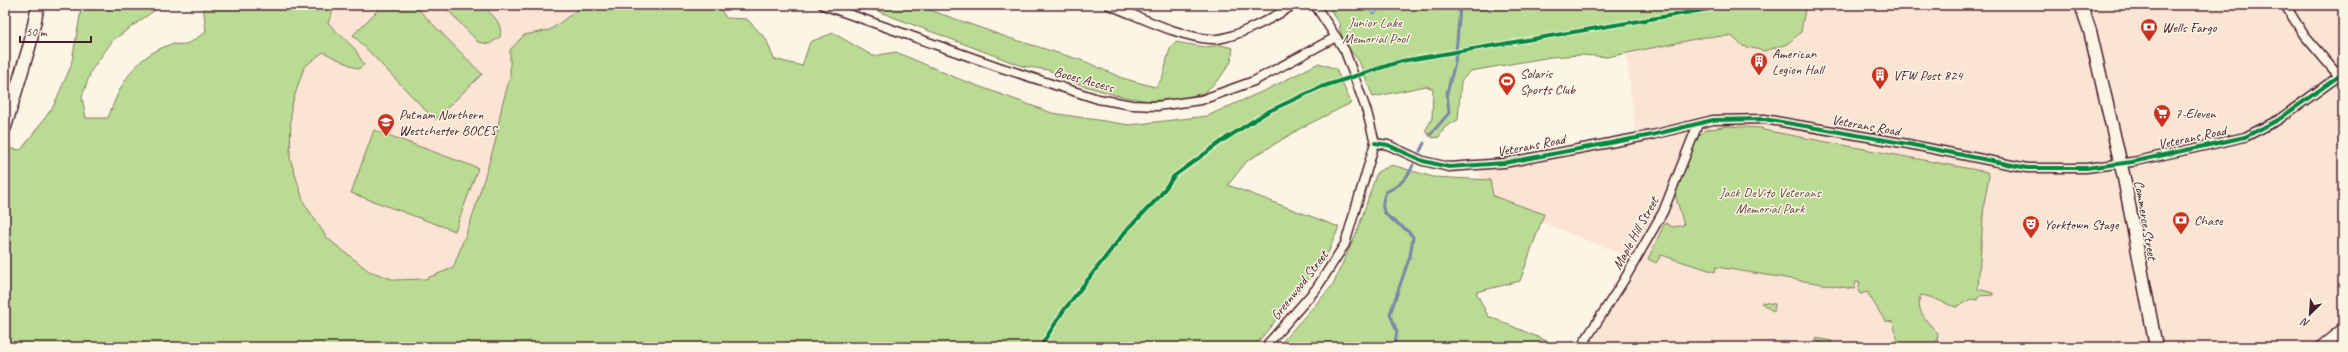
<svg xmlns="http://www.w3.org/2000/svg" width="2348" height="352" font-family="Caveat,sans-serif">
	<rect width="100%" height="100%" fill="#fcf5e5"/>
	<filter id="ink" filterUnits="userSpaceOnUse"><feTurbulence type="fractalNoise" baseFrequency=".025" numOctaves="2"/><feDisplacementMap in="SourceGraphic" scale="8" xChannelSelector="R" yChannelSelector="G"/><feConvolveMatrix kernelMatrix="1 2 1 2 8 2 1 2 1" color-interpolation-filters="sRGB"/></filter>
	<g filter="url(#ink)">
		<g fill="#fae4d4">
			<path d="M278 5H656L449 342 242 198Z"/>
			<path d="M1773 5H2343V347H1580L1636 260 1482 198 1479 165 1636 138 1623 23Z"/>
		</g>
		<g fill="#badb94" stroke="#827d60">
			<path d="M82 5H162L113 40 91 71 82 97 86 118H108C120 85 134 57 169 45 174 43 180 45 185 44 192 43 200 35 206 32L203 5H335L328 23 355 49 364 65 358 69 323 52 304 67 291 107 290 158 304 203 327 238 369 271 395 280 425 279 453 268 473 215 495 143 502 105 510 78V50L524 35 550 30 584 5H718L726 18 747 19 766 39 774 59 802 66 810 42 833 33 873 56 896 52 959 79 1052 113 1130 125 1207 116 1268 89 1319 63 1336 69 1351 103 1301 128 1247 161 1228 185 1339 227 1326 258 1254 347H5V151L6 148 21 150 53 107 71 66Z"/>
			<path d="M383 5H414L482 74 435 120 353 35Z"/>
			<path d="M443 5H482C492 15 503 22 500 37L489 44 478 42Z"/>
			<path d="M852 5H916L1009 38 1084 61 1122 78 1155 87C1169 76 1163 54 1175 42L1205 47 1221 45 1233 48 1231 62 1219 79 1204 93 1178 99 1147 101 1115 95 1078 84 1048 70 1022 66 877 11Z"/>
			<path d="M1327 5H1808L1805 9 1801 32 1787 44 1765 51 1743 46 1731 36 1705 37 1608 57 1581 55 1551 57 1471 71 1461 81 1458 120 1445 127 1439 137 1433 138 1425 131 1432 119 1433 89 1426 86 1373 97 1359 61 1344 43 1339 27 1341 25Z"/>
			<path d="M1728 126 1762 128 1763 130 1987 172 1989 176 1984 204 1978 289 1993 293V295L1978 296 1977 300 1971 299 1956 307C1944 304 1935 297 1921 295 1914 309 1928 323 1938 333L1937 341 1933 347H1899L1893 322 1885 321 1867 292 1860 294 1858 290 1860 282H1856L1854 289 1716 267 1715 272 1661 255 1656 263 1648 259 1665 223 1673 227 1684 225 1673 187 1689 146 1705 130Z"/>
			<path d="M374 130 478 168 455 231 351 193Z"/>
			<path d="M1392 165 1433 177 1490 180 1493 196 1544 214 1520 281 1476 292 1488 316 1561 347H1282L1281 343 1332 286 1357 232 1377 172Z"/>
			<path d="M1762 302 1775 304 1774 312 1761 303Z"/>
			<path d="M1815 338 1832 341 1831 347 1815 340Z"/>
		</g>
		<g fill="#97cef6" stroke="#7888a5">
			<circle cx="1374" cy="9" r="4.5"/>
			<path d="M1446 5H1508L1506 7 1478 10 1447 8Z"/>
		</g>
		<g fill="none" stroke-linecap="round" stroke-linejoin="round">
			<g stroke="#7888a5" stroke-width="3">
				<path d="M1430 135 1449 113 1447 93 1455 63 1460 8"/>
				<path d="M1420 151 1424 143"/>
				<path d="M1394 347 1397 332 1390 314 1410 256 1413 237C1401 219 1373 221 1386 192 1399 186 1408 178 1413 165"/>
			</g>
			<g stroke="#4a1f2b" stroke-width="11">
				<g id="street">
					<path d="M823 5 999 67 1098 99 1132 105 1157 106 1201 100 1254 81 1336 37"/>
					<path d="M1109 5C1138 16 1182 38 1211 39 1231 41 1277 16 1293 5"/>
					<path d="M2285 5 2304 35 2343 81"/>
					<path d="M1375 143 1388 145 1423 161 1449 167 1504 163 1652 135 1713 120 1764 119 1908 144 2027 168H2086L2132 162 2245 137 2278 120 2339 76"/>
					<path d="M1265 347 1316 289 1345 244 1375 143 1367 112 1345 51 1315 5"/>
					<path d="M1581 347 1624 280 1663 212 1698 124"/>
				</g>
			</g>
			<g stroke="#4a1f2b" stroke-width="15">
				<g id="secondary">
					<path d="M2081 5 2090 31 2124 178 2156 347"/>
					<path d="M5 127 30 44 38 5"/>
					<path d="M2322 347 2343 330"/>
				</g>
			</g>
			<use href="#street" stroke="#fcf5e5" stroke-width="8"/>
			<use href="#secondary" stroke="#fcf5e5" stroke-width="12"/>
			<g stroke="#fcf5e5" stroke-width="6">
				<g id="cycleway">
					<path d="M1375 143 1388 145 1423 161 1449 167 1504 163 1652 135 1713 120 1764 119 1908 144 2027 168H2086L2132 162 2245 137 2278 120 2339 76"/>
					<path d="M1040 347 1064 310 1125 232 1159 197 1174 176 1225 139 1267 112 1321 87 1402 61 1733 5"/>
				</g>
			</g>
			<use href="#cycleway" stroke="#00873e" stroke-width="4"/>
		</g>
	</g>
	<defs>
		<g id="bank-pin" transform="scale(0.9)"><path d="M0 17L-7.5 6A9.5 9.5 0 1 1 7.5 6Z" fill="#c8321e" stroke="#fcf5e5"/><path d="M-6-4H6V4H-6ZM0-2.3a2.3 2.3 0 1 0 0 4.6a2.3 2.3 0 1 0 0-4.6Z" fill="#fff"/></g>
		<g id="building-pin" transform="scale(0.9)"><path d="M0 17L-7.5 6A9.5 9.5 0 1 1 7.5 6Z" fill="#c8321e" stroke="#fcf5e5"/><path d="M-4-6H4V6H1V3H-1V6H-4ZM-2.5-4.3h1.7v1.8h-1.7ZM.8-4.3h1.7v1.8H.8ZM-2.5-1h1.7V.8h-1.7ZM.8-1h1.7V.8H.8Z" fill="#fff"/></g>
		<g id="stadium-pin" transform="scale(0.9)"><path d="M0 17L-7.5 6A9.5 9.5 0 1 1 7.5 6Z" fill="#c8321e" stroke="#fcf5e5"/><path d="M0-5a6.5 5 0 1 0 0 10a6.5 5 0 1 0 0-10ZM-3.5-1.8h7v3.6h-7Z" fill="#fff"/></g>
		<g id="supermarket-pin" transform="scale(0.9)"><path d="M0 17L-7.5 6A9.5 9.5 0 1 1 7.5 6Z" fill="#c8321e" stroke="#fcf5e5"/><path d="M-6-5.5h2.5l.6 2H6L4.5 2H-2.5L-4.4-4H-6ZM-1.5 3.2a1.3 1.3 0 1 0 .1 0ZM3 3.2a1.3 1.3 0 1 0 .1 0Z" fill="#fff"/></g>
		<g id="school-pin" transform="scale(0.9)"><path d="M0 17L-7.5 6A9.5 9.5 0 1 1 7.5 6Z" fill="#c8321e" stroke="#fcf5e5"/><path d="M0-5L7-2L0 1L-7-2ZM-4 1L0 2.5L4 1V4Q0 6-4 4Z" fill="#fff"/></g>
		<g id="theatre-pin" transform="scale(0.9)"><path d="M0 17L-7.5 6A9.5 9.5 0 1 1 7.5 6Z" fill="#c8321e" stroke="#fcf5e5"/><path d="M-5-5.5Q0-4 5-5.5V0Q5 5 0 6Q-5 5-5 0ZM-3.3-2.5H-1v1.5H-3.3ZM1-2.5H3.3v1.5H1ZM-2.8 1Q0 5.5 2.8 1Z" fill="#fff"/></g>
	</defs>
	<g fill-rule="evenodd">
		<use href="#bank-pin" x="2149" y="27"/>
		<use href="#building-pin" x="1759" y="61"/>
		<use href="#building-pin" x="1880" y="75"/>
		<use href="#stadium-pin" x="1507" y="81"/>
		<use href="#supermarket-pin" x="2162" y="113"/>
		<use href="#school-pin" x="386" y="122"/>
		<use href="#bank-pin" x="2181" y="220"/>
		<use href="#theatre-pin" x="2031" y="224"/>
	</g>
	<g text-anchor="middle" stroke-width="3" stroke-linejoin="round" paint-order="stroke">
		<g font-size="14" fill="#664e45" stroke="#fcf5e5">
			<text x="1375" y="27">Junior Lake<tspan x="1375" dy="16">Memorial Pool</tspan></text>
			<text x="1770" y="197">Jack DeVito Veterans<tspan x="1770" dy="16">Memorial Park</tspan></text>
		</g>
		<g font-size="14" fill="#4a1f2b" stroke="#fcf5e5" text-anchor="start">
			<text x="2162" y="32">Wells Fargo</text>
			<text x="1772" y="58">American<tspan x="1772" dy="16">Legion Hall</tspan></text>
			<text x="1520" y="78">Solaris<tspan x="1520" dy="16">Sports Club</tspan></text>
			<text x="1893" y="80">VFW Post 824</text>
			<text x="2175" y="118">7-Eleven</text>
			<text x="399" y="119">Putnam Northern<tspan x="399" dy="16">Westchester BOCES</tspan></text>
			<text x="2194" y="225">Chase</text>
			<text x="2044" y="229">Yorktown Stage</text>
		</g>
		<g font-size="14" fill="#4a1f2b" stroke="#fcf5e5">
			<text transform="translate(1084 79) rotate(16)" y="5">Boces Access</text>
			<text transform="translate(1866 125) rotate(10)" y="5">Veterans Road</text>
			<text transform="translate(2192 137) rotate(-12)" y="5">Veterans Road</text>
			<text transform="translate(1531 145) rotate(-11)" y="5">Veterans Road</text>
			<text transform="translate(2146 220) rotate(80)" y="5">Commerce Street</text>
			<text transform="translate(1635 233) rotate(-61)" y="5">Maple Hill Street</text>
			<text transform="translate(1299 285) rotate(-52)" y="5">Greenwood Street</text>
		</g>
	</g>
	<rect width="2348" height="352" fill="none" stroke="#fcf5e5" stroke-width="20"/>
	<rect x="10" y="10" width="2328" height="332" fill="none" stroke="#4a1f2b" stroke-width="1.5" filter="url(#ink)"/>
	<g transform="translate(2310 314) rotate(205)" stroke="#fcf5e5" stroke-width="3" paint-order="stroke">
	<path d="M0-3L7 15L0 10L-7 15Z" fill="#4a1f2b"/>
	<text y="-6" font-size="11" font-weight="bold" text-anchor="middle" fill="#4a1f2b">N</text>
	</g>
	<path d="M20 36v6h71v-6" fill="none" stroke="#4a1f2b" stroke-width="2"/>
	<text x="26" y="36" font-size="12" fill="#4a1f2b" stroke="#fcf5e5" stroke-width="3" paint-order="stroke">50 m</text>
</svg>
